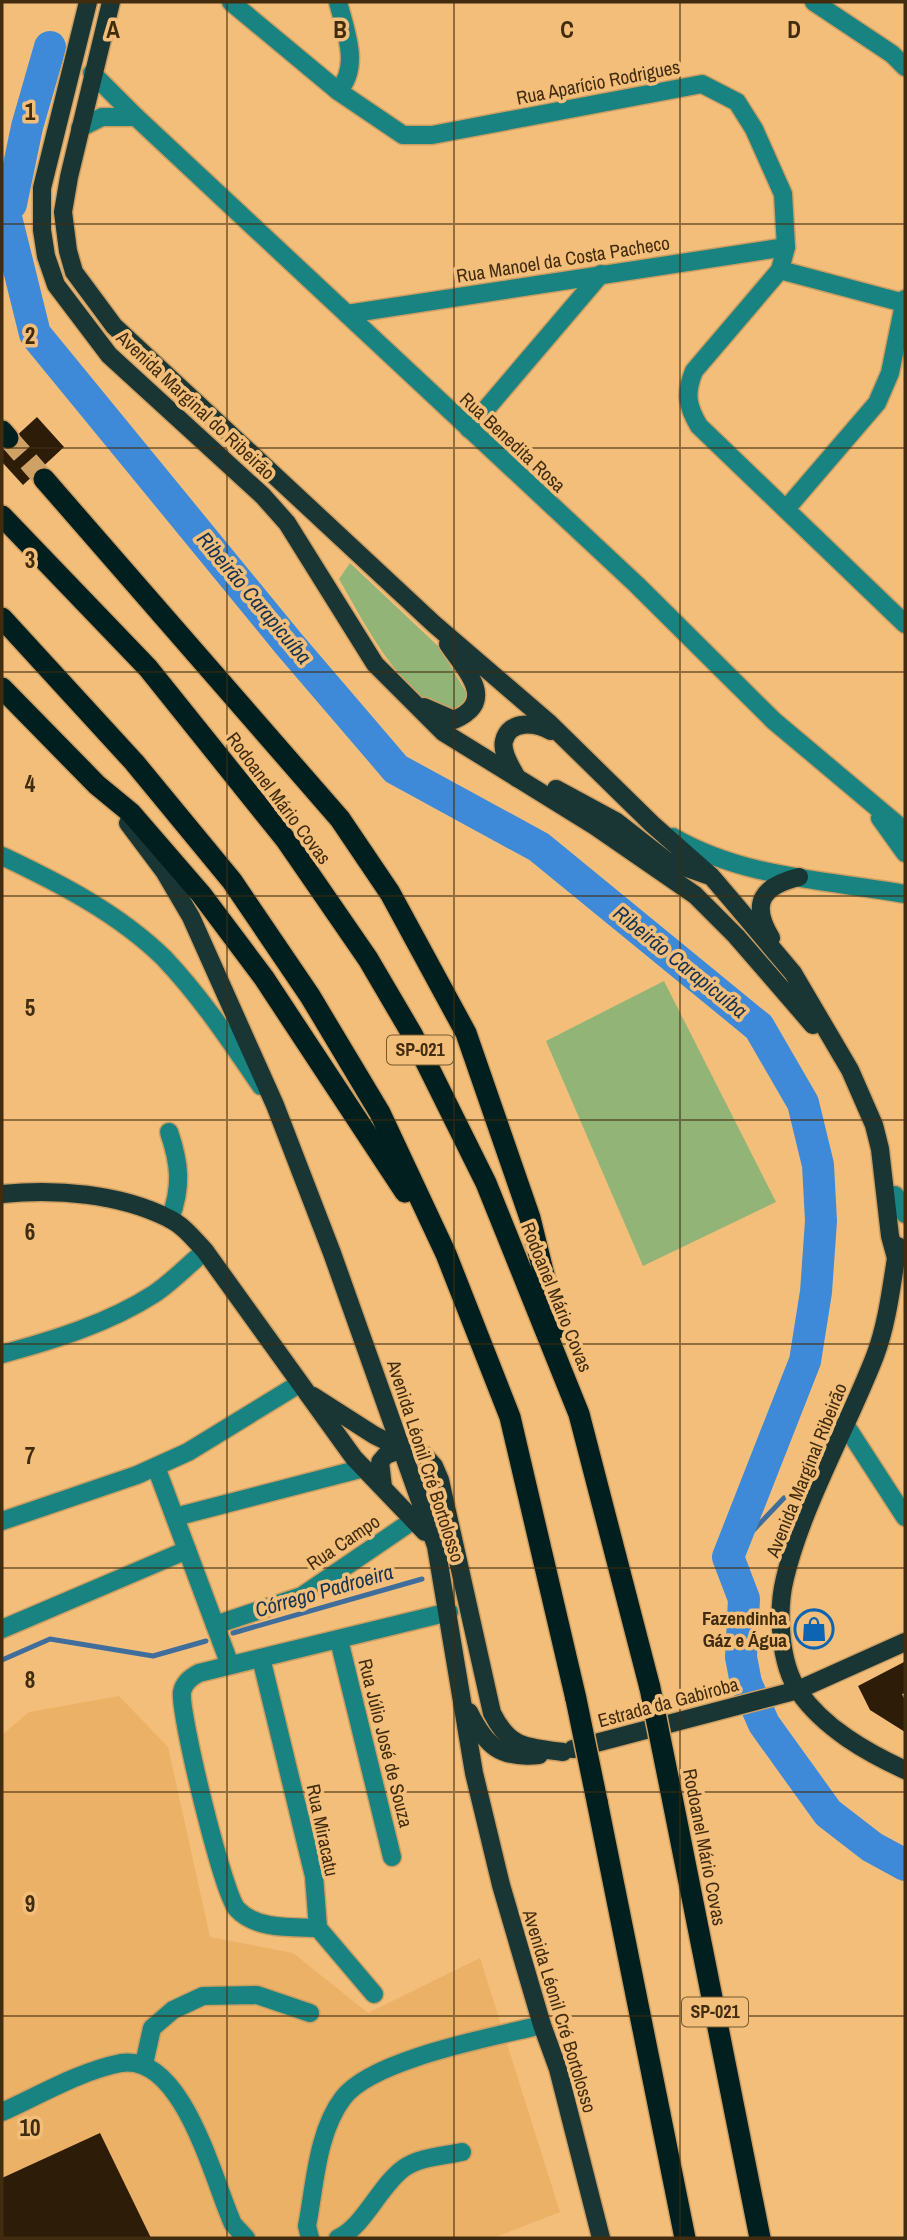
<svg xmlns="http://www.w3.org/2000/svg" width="907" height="2240" font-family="'Archivo Narrow',sans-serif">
	<rect width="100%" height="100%" fill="#f3be7a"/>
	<path fill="#ebb166" d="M119 1696 168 1747 210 1937 293 1953 368 2013 480 1958 560 2212 493 2238H2V1735L29 1712Z"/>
	<g fill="#92b476">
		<path d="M350 563 439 647 467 694 462 707C412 722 360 614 339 579Z"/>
		<path d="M664 981 776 1202 643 1266 546 1041Z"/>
	</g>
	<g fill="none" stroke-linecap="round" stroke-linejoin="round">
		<g stroke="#406e9c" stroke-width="5">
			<path d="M728 1557 784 1498"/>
			<path d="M233 1633 422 1579"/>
			<path d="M2 1660 50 1639 153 1656 206 1641"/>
		</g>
		<path stroke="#3f8ad8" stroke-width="32" d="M50 47 27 127 11 204 4 209 35 334 289 644 396 769 539 847 759 1027 803 1103 818 1165 821 1221 816 1292 805 1361 728 1557 744 1599 741 1657 746 1683 764 1724 828 1813 872 1847 905 1865"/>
	</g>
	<g fill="#2d1d08">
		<path d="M37 417 64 447 23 485 2 462V449Z"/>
		<path d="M904 1662 905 1693 902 1694 905 1700V1732L870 1710 858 1686Z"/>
		<path d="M100 2133 151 2238H2V2178Z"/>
	</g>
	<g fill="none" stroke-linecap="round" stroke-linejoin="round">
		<path stroke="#cfa165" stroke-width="21" stroke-dasharray="21 10" stroke-linecap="butt" d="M8 438 44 479"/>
		<g stroke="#cc9e62" stroke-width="21">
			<g id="minor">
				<path d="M231 2 338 91 403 135H432L702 84 737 102 754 129 783 194 786 247 780 270 694 371C685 393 687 406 699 426L905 624"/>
				<path d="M338 2C345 30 361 67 338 91"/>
				<path d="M814 2 892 54 905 67"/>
				<path d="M92 73 136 117 637 585 774 721 905 831"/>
				<path d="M80 128 102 117H136"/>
				<path d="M780 270 904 303"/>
				<path d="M347 314 786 247"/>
				<path d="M469 429 601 274"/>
				<path d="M786 509 877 403 890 373 905 299"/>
				<path d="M880 818 905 853"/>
				<path d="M673 837C744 878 826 880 905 894"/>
				<path d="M2 856C59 883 118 913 164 958 201 997 231 1042 261 1086"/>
				<path d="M169 1132C180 1164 182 1187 170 1219"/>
				<path d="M895 1195 905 1214"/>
				<path d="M2 1354C54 1340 109 1323 154 1294 172 1282 188 1265 205 1251"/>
				<path d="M846 1426 905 1517"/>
				<path d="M156 1467 230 1665"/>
				<path d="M175 1517 364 1468"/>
				<path d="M2 1521 137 1475 188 1452 299 1384"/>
				<path d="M215 1625 302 1596 415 1519"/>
				<path d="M2 1629 187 1550"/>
				<path d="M339 1640 392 1857"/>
				<path d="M261 1658 314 1876 318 1928 374 1994"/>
				<path d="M318 1928C293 1927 256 1930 237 1909 223 1894 179 1713 182 1692 184 1682 191 1677 199 1673L449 1612"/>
				<path d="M144 2064 152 2028 173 2010 203 1996 257 1995 310 2013"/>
				<path d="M2 2112C40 2095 80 2071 121 2063 183 2053 213 2180 233 2224L246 2238"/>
				<path d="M310 2238 307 2226C315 2185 317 2132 343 2098 372 2059 493 2037 542 2025"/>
				<path d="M338 2238C363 2228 380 2185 404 2168 420 2157 443 2156 462 2152"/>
			</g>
		</g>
		<g stroke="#cc9e62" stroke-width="21">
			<g id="major">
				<path d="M88 2 42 188V230L46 256 56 285 109 355 263 496 287 523 375 664 443 732 595 826 695 895 736 936 813 1025"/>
				<path d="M111 2 69 177 63 212 68 251 74 272 114 326 434 624 548 722 652 824 711 876 734 903 793 973 850 1070 874 1125 880 1149 890 1236 896 1258"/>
				<path d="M424 707 454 720C498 701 466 671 448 644"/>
				<path d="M517 778C512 768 501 753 504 741 509 719 536 723 551 731"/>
				<path d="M556 789 617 822 667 861 707 875"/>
				<path d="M128 823 164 871 191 917 275 1105 332 1253 436 1546 474 1773 501 1885 542 2025 558 2069 601 2238"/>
				<path d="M771 938C750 903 762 886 799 877"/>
				<path d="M2 1194C56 1189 118 1193 168 1218 183 1225 194 1239 205 1251L354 1458 425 1532"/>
				<path d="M898 1246C892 1281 888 1322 875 1356 848 1426 802 1506 785 1578 777 1610 779 1663 799 1692 824 1728 866 1752 905 1770"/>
				<path d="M313 1396 374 1435 402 1449 424 1455 434 1466 440 1480 492 1713C510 1749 527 1747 563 1752"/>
				<path d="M383 1487 380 1462 386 1455 402 1449"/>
				<path d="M469 1712C486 1746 500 1759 539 1755"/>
				<path d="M573 1749 798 1690 905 1642"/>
			</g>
		</g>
		<g stroke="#cc9e62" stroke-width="24">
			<g id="highway">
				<path d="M2 431 8 438"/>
				<path d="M44 479 340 819 390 893 466 1033 530 1218 557 1328"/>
				<path d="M2 516 148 668 286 840 368 959 412 1034 486 1183 579 1414 650 1688"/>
				<path d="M2 618 134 762 232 881 310 996 380 1113 446 1254 510 1417 576 1699"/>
				<path d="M2 688 97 785 131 813 201 894 264 978 405 1192"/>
				<path d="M670 1787 760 2238"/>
				<path d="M597 1801 685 2238"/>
			</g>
		</g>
		<use href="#minor" stroke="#188381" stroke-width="18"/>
		<use href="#major" stroke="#193534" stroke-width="18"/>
		<use href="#highway" stroke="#001f1e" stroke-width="21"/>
		<g stroke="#cc9e62" stroke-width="24" stroke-linecap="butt">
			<g id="highway-bridge">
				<path d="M650 1688 670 1787"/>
				<path d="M576 1699 597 1801"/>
			</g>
		</g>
		<use href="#highway-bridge" stroke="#001f1e" stroke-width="21"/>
	</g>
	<path fill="none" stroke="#412c0f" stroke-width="2" stroke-opacity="0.55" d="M227 2V2238M454 2V2238M680 2V2238M2 224H905M2 448H905M2 672H905M2 896H905M2 1120H905M2 1344H905M2 1568H905M2 1792H905M2 2016H905"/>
	<defs>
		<g id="shop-ring" transform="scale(2.0125)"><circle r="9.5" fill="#f3be7a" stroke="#0d64b2" stroke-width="1.5"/><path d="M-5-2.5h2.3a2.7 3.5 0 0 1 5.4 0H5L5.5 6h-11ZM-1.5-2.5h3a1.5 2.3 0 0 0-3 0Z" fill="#0d64b2"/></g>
	</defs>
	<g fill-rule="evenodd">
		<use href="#shop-ring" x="814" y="1629"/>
	</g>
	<g text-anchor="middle" stroke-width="7" stroke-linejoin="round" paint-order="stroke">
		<g fill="#f3be7a" stroke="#76582f" stroke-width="2">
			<rect x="387" y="1035.5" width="66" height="29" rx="5"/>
			<rect x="682" y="1997.5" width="66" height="29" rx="5"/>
		</g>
		<g font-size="18" font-weight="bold" fill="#412c0f">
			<text x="420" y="1056">SP-021</text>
			<text x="715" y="2018">SP-021</text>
		</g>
		<g font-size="19" fill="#412c0f" stroke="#f3be7a">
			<text transform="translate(598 82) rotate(-11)" y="7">Rua Aparício Rodrigues</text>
			<text transform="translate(563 259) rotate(-9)" y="7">Rua Manoel da Costa Pacheco</text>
			<text transform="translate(196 405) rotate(43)" y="7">Avenida Marginal do Ribeirão</text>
			<text transform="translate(513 442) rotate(43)" y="7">Rua Benedita Rosa</text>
			<text transform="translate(279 798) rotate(53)" y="7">Rodoanel Mário Covas</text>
			<text transform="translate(557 1297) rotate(68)" y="7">Rodoanel Mário Covas</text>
			<text transform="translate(426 1461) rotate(72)" y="7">Avenida Léonil Cré Bortolosso</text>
			<text transform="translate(806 1470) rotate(-68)" y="7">Avenida Marginal Ribeirão</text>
			<text transform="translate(343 1542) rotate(-34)" y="7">Rua Campo</text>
			<text transform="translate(668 1702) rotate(-15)" y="7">Estrada da Gabiroba</text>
			<text transform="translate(386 1743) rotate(76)" y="7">Rua Júlio José de Souza</text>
			<text transform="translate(323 1830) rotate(78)" y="7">Rua Miracatu</text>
			<text transform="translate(705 1847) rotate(79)" y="7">Rodoanel Mário Covas</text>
			<text transform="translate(560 2011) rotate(73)" y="7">Avenida Léonil Cré Bortolosso</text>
		</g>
		<g font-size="19" font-weight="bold" fill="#412c0f" stroke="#f3be7a" text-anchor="end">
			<text x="787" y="1625">Fazendinha<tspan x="787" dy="22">Gáz e Água</tspan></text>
		</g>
		<g font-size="21" font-style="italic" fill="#153353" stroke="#f3be7a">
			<text transform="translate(254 598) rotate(50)" y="7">Ribeirão Carapicuíba</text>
			<text transform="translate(680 962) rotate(39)" y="7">Ribeirão Carapicuíba</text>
			<text transform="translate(324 1591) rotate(-16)" y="7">Córrego Padroeira</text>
		</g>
	</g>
	<g font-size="23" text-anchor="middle" font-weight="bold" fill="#412c0f" stroke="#f3be7a" stroke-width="7" stroke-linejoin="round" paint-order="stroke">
		<text x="113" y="38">A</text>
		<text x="340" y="38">B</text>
		<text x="567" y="38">C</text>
		<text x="794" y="38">D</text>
		<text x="30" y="120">1</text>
		<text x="30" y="344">2</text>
		<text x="30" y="568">3</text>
		<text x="30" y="792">4</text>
		<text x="30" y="1016">5</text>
		<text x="30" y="1240">6</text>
		<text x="30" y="1464">7</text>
		<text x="30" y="1688">8</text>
		<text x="30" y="1912">9</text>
		<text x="30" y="2136">10</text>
	</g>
	<rect width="907" height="2240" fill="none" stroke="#412c0f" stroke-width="7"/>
</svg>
